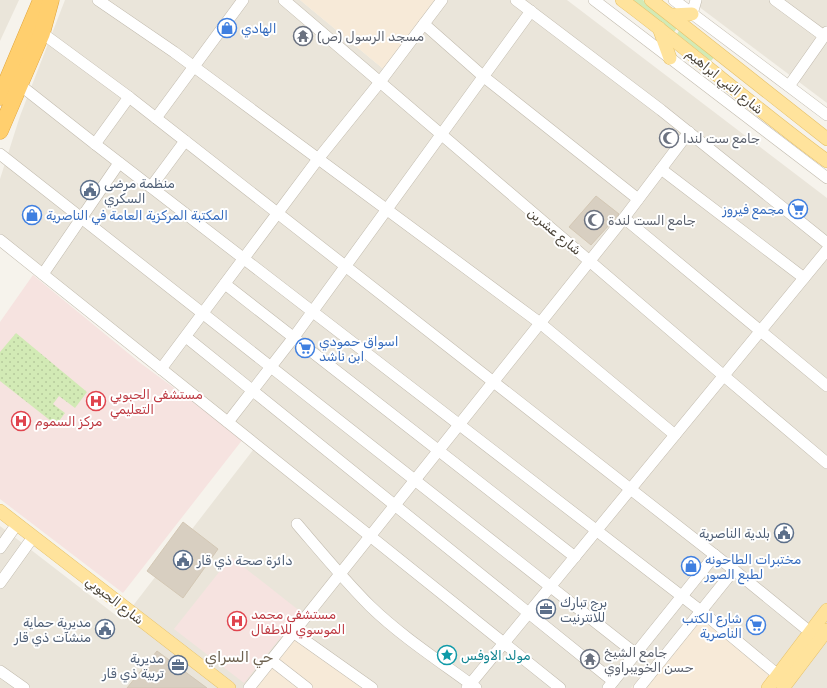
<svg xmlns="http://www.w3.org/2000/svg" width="827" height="688" font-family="Rubik,Vazirmatn,sans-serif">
	<defs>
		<pattern id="garden-dots" width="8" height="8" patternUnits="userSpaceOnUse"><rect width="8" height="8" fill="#d2eab5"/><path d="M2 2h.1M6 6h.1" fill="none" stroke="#b6ca9c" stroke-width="1.8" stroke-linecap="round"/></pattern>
	</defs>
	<rect width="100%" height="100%" fill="#f6f3ec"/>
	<g fill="#eae5da">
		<path d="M0 0H19L0 41Z"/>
		<path d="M65 0H300L387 72 448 0H567L827 198V688H789L697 610 631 688H0V526L122 620 253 450 0 241V179L20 116Z"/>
		<path d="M690 0H827V103Z"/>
	</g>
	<g fill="#f7ead8">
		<path d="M300 0H448L387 72Z"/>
		<path d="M697 610 789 688H631Z"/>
		<path d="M297 634 376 688H253Z"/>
	</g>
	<g fill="#f6e3e0">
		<path d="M33 275 139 362 243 439 123 593 0 499V322Z"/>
		<path d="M231 557 301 612 244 683 174 629Z"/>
	</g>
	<g fill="#d2eab5">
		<path d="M631 0H643L678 27 674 32Z"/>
		<path d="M680 29 715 56 711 61 677 34Z"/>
	</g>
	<path fill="url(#garden-dots)" d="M16 333 87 392 75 408 59 396 53 404 65 413 56 425 0 381V352Z"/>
	<g fill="#d8cfc1" stroke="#d3c7b4">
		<path d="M596 196 619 214 591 245 569 227Z"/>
		<path d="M183 522 218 549 183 598 147 571Z"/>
		<path d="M157 651 207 688H127Z"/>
	</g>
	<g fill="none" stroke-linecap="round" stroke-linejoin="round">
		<g stroke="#c2bbae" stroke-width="12">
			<g id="minor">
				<path d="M98 0 174 52 540 323 675 435"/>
				<path d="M284 0 724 376 827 463"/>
				<path d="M516 0 661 110 827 243"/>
				<path d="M594 0 827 178"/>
				<path d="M674 0 827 115"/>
				<path d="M775 0 824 36"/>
				<path d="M692 14 696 0"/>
				<path d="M424 24 484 77 638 199"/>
				<path d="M42 33 129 97 734 570 810 632"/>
				<path d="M20 85 95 144 701 611 778 675"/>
				<path d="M789 86 827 32"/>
				<path d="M156 118 243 0"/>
				<path d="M95 144 129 97"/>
				<path d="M0 154 636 654"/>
				<path d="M661 169 804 278"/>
				<path d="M151 187 185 141"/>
				<path d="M624 218 827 386"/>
				<path d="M0 240 560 688"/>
				<path d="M43 274 119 163"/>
				<path d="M225 284 575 557"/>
				<path d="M186 337 613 681"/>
				<path d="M161 369 318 159 380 82 442 0"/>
				<path d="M228 422 294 337 531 11"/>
				<path d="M297 524C321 552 344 580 370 606 402 637 441 662 476 688"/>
				<path d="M0 548 17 524"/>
				<path d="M0 583 33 537"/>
				<path d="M293 632 372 688"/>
				<path d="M271 660 307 688"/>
				<path d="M0 671 24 688"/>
				<path d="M249 688 624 218 689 132"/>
				<path d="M467 688 827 250"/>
				<path d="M608 688 715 555"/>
				<path d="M639 688 734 570"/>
			</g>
		</g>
		<g stroke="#e6c16a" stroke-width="14">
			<g id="major">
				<path d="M622 0C692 52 757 110 827 161"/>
				<path d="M651 0 827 139"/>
				<path d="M671 15 692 14"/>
				<path d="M659 28 670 58"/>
				<path d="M0 511 229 688"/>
				<path d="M768 688 827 610"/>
				<path d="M783 688 827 630"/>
			</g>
		</g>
		<g stroke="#e0a43c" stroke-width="17">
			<g id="highway">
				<path d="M0 97 41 0"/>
				<path d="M0 131 42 33 51 0"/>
			</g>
		</g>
		<use href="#minor" stroke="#fff" stroke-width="11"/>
		<use href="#major" stroke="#ffe39c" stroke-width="13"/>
		<use href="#highway" stroke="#ffcf6e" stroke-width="16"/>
	</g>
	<defs>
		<g id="shop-ring" transform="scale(1)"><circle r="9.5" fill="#fff" stroke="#3f7fe0" stroke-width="1.5"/><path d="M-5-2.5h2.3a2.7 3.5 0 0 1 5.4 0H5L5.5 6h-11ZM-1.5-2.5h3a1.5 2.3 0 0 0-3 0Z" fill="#3f7fe0"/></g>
		<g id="temple-ring" transform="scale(1)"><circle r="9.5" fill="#fff" stroke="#6b7280" stroke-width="1.5"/><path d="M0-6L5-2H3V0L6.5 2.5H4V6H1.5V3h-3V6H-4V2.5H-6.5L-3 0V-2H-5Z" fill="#6b7280"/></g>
		<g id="mosque-ring" transform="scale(1)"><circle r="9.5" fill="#fff" stroke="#6b7280" stroke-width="1.5"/><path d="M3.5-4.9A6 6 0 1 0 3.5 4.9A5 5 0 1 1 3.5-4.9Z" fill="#6b7280"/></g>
		<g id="civic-ring" transform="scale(1)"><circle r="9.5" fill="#fff" stroke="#5c6f8a" stroke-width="1.5"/><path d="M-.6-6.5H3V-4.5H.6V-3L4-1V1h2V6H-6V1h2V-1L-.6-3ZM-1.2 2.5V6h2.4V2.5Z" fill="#5c6f8a"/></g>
		<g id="supermarket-ring" transform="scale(1)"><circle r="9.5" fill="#fff" stroke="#3f7fe0" stroke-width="1.5"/><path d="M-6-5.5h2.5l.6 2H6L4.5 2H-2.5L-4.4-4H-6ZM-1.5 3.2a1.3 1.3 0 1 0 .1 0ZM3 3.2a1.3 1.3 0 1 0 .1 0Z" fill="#3f7fe0"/></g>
		<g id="hospital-ring" transform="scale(1)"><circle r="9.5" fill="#fff" stroke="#e0444e" stroke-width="1.5"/><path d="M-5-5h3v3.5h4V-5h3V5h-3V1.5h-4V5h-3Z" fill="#e0444e"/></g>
		<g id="office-ring" transform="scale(1)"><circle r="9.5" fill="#fff" stroke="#5c6f8a" stroke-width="1.5"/><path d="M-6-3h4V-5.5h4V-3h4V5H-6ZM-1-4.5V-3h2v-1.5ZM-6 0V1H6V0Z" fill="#5c6f8a"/></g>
		<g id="sight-ring" transform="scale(1)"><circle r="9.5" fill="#fff" stroke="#0f9aa8" stroke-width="1.5"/><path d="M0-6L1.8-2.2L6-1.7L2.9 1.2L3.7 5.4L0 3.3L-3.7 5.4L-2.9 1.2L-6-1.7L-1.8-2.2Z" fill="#0f9aa8"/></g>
	</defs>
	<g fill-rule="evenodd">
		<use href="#shop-ring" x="227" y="28"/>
		<use href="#temple-ring" x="303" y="36"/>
		<use href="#mosque-ring" x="669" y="138"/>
		<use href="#civic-ring" x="90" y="190"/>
		<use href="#supermarket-ring" x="798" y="209"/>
		<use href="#shop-ring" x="32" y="215"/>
		<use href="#mosque-ring" x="594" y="220"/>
		<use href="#supermarket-ring" x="305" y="348"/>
		<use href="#hospital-ring" x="96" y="401"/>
		<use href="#hospital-ring" x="21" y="421"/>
		<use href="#civic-ring" x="784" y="533"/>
		<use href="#civic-ring" x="183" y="560"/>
		<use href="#shop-ring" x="691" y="566"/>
		<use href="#office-ring" x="546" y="609"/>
		<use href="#hospital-ring" x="237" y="621"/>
		<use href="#supermarket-ring" x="756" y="625"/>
		<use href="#civic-ring" x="105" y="629"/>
		<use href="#sight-ring" x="447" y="655"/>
		<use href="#temple-ring" x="590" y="659"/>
		<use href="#office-ring" x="178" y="665"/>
	</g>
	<g text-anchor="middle" stroke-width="4" stroke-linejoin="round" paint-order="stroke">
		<g font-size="13" fill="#366cbe" stroke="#fff" text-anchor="start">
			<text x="241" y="33">الهادي</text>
			<text x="784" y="214" text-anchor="end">مجمع فيروز</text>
			<text x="46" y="220">المكتبة المركزية العامة في الناصرية</text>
			<text x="319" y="346">اسواق حمودي<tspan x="319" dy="15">ابن ناشد</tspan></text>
			<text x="705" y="564">مختبرات الطاحونه<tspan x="705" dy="15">لطبع الصور</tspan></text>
			<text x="742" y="623" text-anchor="end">شارع الكتب<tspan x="742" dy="15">الناصرية</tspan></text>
		</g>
		<g font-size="13" fill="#5b616d" stroke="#fff" text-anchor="start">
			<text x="317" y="41">مسجد الرسول (ص)</text>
			<text x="683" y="143">جامع ست لندا</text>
			<text x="608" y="225">جامع الست لندة</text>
			<text x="604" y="657">جامع الشيخ<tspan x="604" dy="15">حسن الخويبراوي</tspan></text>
		</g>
		<g font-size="13" fill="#4b4439" stroke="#fff">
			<text transform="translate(725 81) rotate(39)" y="5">شارع النبي ابراهيم</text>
			<text transform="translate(555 231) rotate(40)" y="5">شارع عشرين</text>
			<text transform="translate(115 600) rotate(38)" y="5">شارع الحبوبي</text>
		</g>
		<g font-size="13" fill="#4e5e75" stroke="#fff" text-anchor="start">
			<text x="104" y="188">منظمة مرضى<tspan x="104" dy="15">السكري</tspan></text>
			<text x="770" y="538" text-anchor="end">بلدية الناصرية</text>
			<text x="197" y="565">دائرة صحة ذي قار</text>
			<text x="560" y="607">برج تبارك<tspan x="560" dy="15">للانترنيت</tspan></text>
			<text x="91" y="627" text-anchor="end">مديرية حماية<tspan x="91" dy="15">منشآت ذي قار</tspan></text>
			<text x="164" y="663" text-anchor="end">مديرية<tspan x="164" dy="15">تربية ذي قار</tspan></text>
		</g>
		<g font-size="13" fill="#be3a42" stroke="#fff" text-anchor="start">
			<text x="110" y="399">مستشفى الحبوبي<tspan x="110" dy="15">التعليمي</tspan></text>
			<text x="35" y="426">مركز السموم</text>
			<text x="251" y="619">مستشفى محمد<tspan x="251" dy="15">الموسوي للاطفال</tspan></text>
		</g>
		<g font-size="13" fill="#0d838f" stroke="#fff" text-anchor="start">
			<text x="461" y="660">مولد الاوفس</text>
		</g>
		<g font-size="15" fill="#6e6250" stroke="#fff">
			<text x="239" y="662">حي السراي</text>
		</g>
	</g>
</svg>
